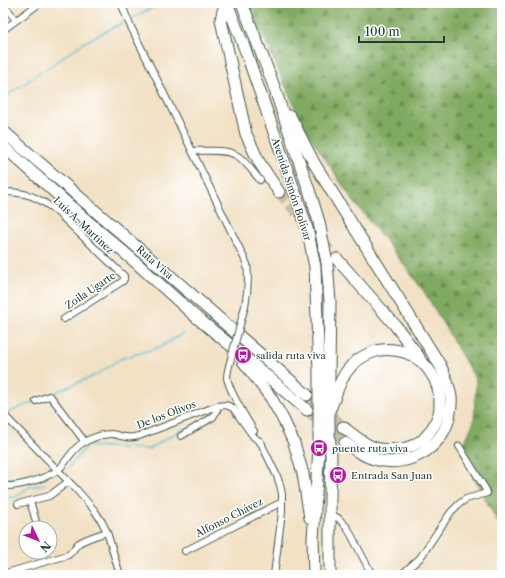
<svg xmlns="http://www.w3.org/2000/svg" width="505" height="578" font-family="'Libre Caslon Text',serif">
	<defs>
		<pattern id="forest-firs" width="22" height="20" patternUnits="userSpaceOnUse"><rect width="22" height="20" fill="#80aa61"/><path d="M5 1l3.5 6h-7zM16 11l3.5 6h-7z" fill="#688c51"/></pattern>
	</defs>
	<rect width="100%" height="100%" fill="#fff"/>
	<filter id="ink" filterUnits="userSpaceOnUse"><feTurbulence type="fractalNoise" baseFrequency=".025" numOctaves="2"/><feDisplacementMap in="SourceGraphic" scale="8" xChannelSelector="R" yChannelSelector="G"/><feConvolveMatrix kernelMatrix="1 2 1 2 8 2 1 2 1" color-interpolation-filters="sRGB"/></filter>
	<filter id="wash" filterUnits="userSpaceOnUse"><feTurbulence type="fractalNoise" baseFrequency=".012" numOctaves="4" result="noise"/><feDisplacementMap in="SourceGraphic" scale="16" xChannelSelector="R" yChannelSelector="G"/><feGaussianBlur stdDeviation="0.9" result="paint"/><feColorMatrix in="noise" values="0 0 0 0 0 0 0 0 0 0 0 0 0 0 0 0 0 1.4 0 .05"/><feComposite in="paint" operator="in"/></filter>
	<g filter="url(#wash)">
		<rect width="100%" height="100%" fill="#f2e1c4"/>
		<path fill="url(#forest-firs)" stroke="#50744a" d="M248 3H502V530L472 475 462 448 474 421 476 380 425 293 388 244 353 201 304 127Z"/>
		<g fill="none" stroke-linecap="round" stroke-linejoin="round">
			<g stroke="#57c0d3" stroke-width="1.5">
				<path d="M129 20 161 3"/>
				<path d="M3 98 85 42 126 21"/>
				<path d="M51 394 96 375 120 359 160 347 184 333"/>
				<path d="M5 414 35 401"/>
				<path d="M69 467 87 446 149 449 184 428"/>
				<path d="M3 496 14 498 29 487 45 484"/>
			</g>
		</g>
	</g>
	<g filter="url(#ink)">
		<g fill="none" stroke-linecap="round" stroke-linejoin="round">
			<g stroke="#c8c0a7" stroke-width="11" stroke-dasharray="11 5.5" stroke-linecap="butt">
				<path d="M279 192 337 259"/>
				<path d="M307 395 322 406 343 427"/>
				<path d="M307 410 345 443"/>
			</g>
			<g stroke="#3f564a" stroke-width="8">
				<g id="street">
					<path d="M121 3 130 25 179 124 247 264C249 279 248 291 245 306"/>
					<path d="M3 4 16 20"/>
					<path d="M3 30 40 3"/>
					<path d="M192 151C205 151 225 149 236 155 244 159 253 172 260 180"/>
					<path d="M3 192C26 192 36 196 55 210L124 276V279L123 281 64 319"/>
					<path d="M229 366C228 370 227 374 227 378 230 393 246 418 254 431"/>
					<path d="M36 401 49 396 51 397 85 442"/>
					<path d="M3 414 76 489 95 511 102 522 107 532 120 575"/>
					<path d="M181 436 213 417 217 410V406"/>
					<path d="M260 441 277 476 280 485 282 494V512L274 575"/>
					<path d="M3 486C19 487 50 478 61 467 69 458 73 448 84 442 92 438 103 434 111 434 116 434 121 437 126 437 130 438 135 437 139 436L217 406 226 405 233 408 253 436 262 444"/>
					<path d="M30 501 38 528"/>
					<path d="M18 504 49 496 68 482"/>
					<path d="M329 513 338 518 347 527 369 569 373 575"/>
					<path d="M185 551 282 502"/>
					<path d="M3 574 68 555C73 552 75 546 79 543 87 538 98 535 107 532"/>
					<path d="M401 575 420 558 438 531 451 512 459 504 466 499 487 493 486 490 459 446"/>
				</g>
			</g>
			<g stroke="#3f564a" stroke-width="13">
				<g id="highway">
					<path d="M227 3 246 52 298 201 308 232 315 267 319 372V448L313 539 314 575"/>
					<path d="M227 3 223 11 221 20 246 134 259 162 279 192"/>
					<path d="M242 3 272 81 312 199 319 222 327 263 330 302 329 371V433L331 455 330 500V575"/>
					<path d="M290 116 314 163 440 365C445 375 449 385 451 397 452 404 450 411 449 418 440 450 409 467 377 460 365 457 355 450 345 443"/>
					<path d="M3 131 183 287 307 395"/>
					<path d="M3 146 77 212 133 260 196 317 240 353 307 410"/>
					<path d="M337 259 395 325 419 357"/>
					<path d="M243 361 271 398 283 419 294 443 303 474 310 518"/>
					<path d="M331 407C336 395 339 381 347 371 354 361 362 356 373 352 381 349 387 349 394 350 423 353 442 380 440 408 439 419 431 432 423 440 420 442 415 444 412 446 407 448 402 449 397 449 373 453 361 441 343 427"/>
				</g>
			</g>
			<use href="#street" stroke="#fff" stroke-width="6"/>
			<use href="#highway" stroke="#fff" stroke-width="11"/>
			<g stroke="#3f564a" stroke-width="8" stroke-linecap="butt">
				<path id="street-bridge" d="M229 366 245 306"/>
			</g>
			<use href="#street-bridge" stroke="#fff" stroke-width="6"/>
		</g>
	</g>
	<defs>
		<g id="bus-disc" transform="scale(0.9)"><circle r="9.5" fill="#b5179e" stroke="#fff"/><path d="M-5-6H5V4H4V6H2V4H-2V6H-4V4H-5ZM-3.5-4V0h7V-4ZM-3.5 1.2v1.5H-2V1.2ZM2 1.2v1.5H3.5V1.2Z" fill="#fff"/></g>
	</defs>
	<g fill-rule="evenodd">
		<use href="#bus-disc" x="243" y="355"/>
		<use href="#bus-disc" x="319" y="448"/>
		<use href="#bus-disc" x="338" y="475"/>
	</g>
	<g text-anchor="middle" stroke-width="3" stroke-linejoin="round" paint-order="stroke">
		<g font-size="10" fill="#1f3d34" stroke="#fff">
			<text transform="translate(292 189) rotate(72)" y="4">Avenida Simón Bolívar</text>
			<text transform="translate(84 225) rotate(43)" y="4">Luis A. Martinez</text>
			<text transform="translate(155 262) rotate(41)" y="4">Ruta Viva</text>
			<text transform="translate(90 290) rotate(-34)" y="4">Zoila Ugarte</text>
			<text transform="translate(166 414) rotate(-21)" y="4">De los Olivos</text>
			<text transform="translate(229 517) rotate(-27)" y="4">Alfonso Chávez</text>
		</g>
		<g font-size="10" fill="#1f3d34" stroke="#fff" text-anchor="start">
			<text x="256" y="359">salida ruta viva</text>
			<text x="332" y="452">puente ruta viva</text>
			<text x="351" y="479">Entrada San Juan</text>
		</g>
	</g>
	<rect width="505" height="578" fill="none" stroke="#fff" stroke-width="16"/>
	<g transform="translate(38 540) rotate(133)"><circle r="19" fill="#ffffff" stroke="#a5b1ae"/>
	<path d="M0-3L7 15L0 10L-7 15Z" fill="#b5179e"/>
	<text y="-6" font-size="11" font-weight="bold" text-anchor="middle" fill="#1f3d34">N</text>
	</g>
	<path d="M359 36v6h85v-6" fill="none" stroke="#1f3d34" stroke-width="2"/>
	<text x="365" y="36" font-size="12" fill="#1f3d34" stroke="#ffffff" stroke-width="3" paint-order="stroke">100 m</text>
</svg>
